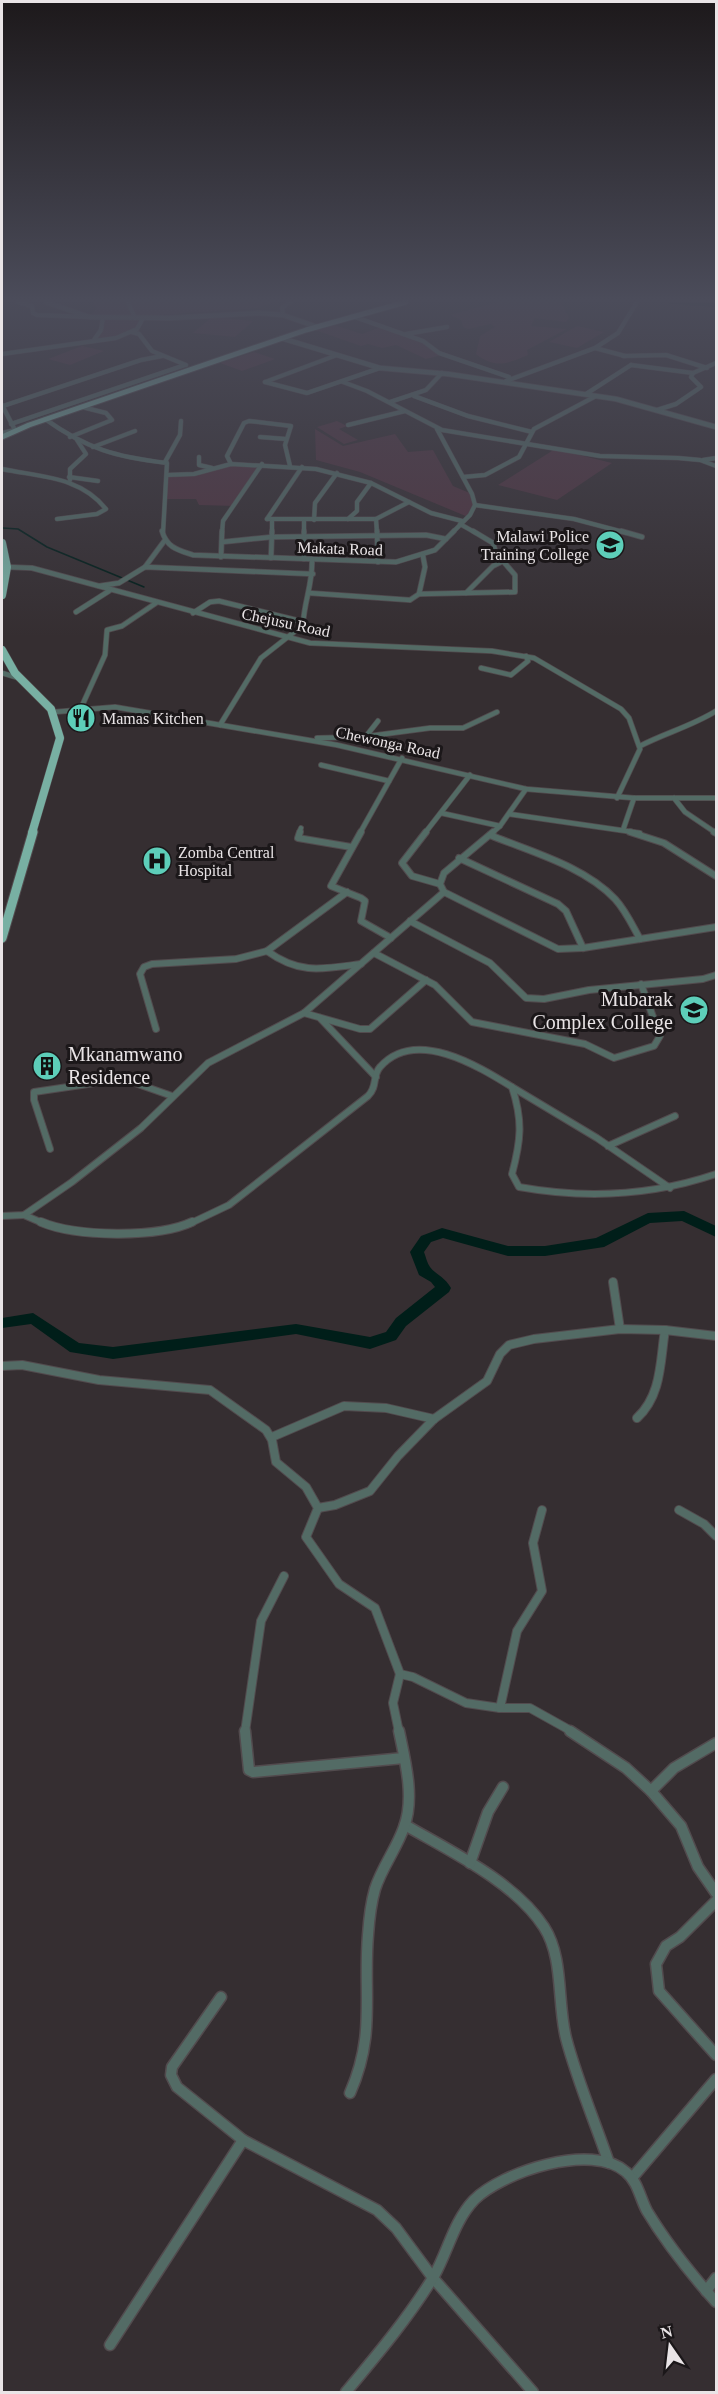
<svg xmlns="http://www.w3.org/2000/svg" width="718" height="2394" font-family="'Times New Roman',serif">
	<rect width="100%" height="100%" fill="#352e31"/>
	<g fill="#4e333e">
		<path d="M92 302H273L259 308 129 317 143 318C132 337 112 337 92 340L98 335 103 317H89L97 308Z"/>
		<path d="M497 302H564L561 303 569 318 566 322 535 318 531 326 567 329 527 350 528 355C507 364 495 369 476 354L480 336 495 327 491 324 468 329 463 327 461 320 450 315Z"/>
		<path d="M212 317 253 321 235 337 193 333Z"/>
		<path d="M334 325 362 334 381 327 424 341 442 355 426 359 396 345 382 348 368 344 361 346 315 330Z"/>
		<path d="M577 326 604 332 577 348 549 342Z"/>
		<path d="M82 346 104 351 70 365 48 359Z"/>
		<path d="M254 352 275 359 242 371 220 363Z"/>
		<path d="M337 421 347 426 339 429 358 440 344 444 317 427Z"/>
		<path d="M315 429 343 446 395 434 408 452 433 450 453 486 472 494 475 505 468 517 360 472 316 460Z"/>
		<path d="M555 449 612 463 557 500 498 485Z"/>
		<path d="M231 464H262L235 506 199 505 196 499H165L167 475H182Z"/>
	</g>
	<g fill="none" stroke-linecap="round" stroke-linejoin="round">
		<path stroke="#001e19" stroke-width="1.5" d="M3 528 18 529 47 547 144 587"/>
		<g fill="#001e19" fill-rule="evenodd">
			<path d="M667 302 716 303V307L670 304Z"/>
			<path d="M684 1211 716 1226V1237L682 1221 650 1223 604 1247 545 1256H508L443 1238 431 1242 424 1252C426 1257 427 1263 430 1267 435 1274 444 1276 451 1288L449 1292 406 1326 396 1340 370 1349 296 1334 113 1359 70 1352 31 1324 2 1328V1318L33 1313 79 1343 113 1347 296 1324 370 1337 386 1332 396 1318 435 1287 431 1282 419 1275 410 1252 421 1236 442 1228 508 1246H545L596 1238 648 1213Z"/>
		</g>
		<g stroke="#524b4e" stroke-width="5">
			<g id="minor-far4">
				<path d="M18 302 32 306 33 313 37 315 89 317"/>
				<path d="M128 302 135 318"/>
				<path d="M283 315 282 308 290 302"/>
				<path d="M352 316 423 341 439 353 509 377"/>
				<path d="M132 332 139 334 152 351 186 365"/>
				<path d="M406 334 447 327"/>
				<path d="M94 340 101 330 103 317"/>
				<path d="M595 348 625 356"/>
				<path d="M2 354 116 338 137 329 143 318"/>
				<path d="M623 356 666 355 707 368"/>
				<path d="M631 365 693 373 716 363"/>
				<path d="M506 381 595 348 618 333 637 302"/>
				<path d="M265 382 307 393 380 368"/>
				<path d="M265 382 337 355"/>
				<path d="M343 382 367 391 442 430 600 456 678 458 700 460 716 466"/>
				<path d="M586 394 631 365"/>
				<path d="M414 396 468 416 532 432"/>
				<path d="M390 402 426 390 442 373"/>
				<path d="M2 405 15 430 2 433"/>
				<path d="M3 406 141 360 162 356"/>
				<path d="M657 410 676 404 701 387 691 377 693 373"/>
				<path d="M45 419C87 449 116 457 167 463L163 533"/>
				<path d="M11 424 185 365"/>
				<path d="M348 425 405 411"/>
				<path d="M437 429 472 494 475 505 470 515 452 533"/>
				<path d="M70 437 112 420 106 413 82 407"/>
				<path d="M260 437 286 439"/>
				<path d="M93 447 135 431"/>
				<path d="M199 457V465L212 468"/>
				<path d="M703 460 716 458"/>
				<path d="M165 462 180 435 181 421"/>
				<path d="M231 464 227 456 244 423 249 421 291 426 285 445 290 466"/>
				<path d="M2 469C40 477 80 476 106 509L97 514 57 519"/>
				<path d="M167 475 194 474 231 464 316 469 371 483 431 513 462 521"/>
				<path d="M69 477 98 481"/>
				<path d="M463 477 485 475 519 457 534 429 596 396"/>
				<path d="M70 480V469L86 454 77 440"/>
				<path d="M475 505 574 519 627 533"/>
				<path d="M267 519H376L409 502"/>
				<path d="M267 519 302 467"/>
				<path d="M348 519 357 511V502L371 483"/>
				<path d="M376 519 377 533"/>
				<path d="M314 520 315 503 337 473"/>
				<path d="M304 521V533"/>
				<path d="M460 524 476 533"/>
				<path d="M222 533 223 521 262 464"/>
				<path d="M272 533V521"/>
			</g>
		</g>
		<g stroke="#524b4e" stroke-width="6">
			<g id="minor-far3">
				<path d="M162 531C167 548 178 550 193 555L396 562 435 550 454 531"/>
				<path d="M304 531V559"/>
				<path d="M377 531 378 562"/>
				<path d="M621 531 642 537"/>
				<path d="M222 542 272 537 426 535 446 539"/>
				<path d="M221 557 222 531"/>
				<path d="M271 558 272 531"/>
				<path d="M7 567 32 568 310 643 492 651 534 658 621 709 629 718 640 749 617 798"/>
				<path d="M145 567 165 540"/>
				<path d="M99 586 119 583 145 567 313 574"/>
				<path d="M309 593 410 600 419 594 425 567 423 556"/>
				<path d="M466 593 493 566 503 561"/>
				<path d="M419 594 515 592V575L496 553 493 543 473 531"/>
				<path d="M76 612 109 591"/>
				<path d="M193 613 210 602 219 601 304 622"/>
				<path d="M481 668 511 675 528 661 526 656"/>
				<path d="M2 673 22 679"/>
				<path d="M81 708 105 655 107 630 122 626 156 603"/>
				<path d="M54 712 115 707 337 745 526 789 634 798H716"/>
				<path d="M220 725 261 658 303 625C304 601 313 584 312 559"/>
				<path d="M362 737 430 728H463L497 712"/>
				<path d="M317 738 362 737 367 735 378 721"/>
				<path d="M640 746C665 733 692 726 716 711"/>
				<path d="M321 765 389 781"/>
				<path d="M674 798 685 812 716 833"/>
				<path d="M441 813 500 826"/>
				<path d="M509 814 640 833"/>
				<path d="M623 830 634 798"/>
				<path d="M299 833 301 828"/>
				<path d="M360 833 402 758"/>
				<path d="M425 833 470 775"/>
				<path d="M492 833 500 826 526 789"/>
			</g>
		</g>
		<g stroke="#524b4e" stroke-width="8">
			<g id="minor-far2">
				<path d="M300 832 298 838 351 847"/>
				<path d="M361 832 331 886 361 898 365 901 361 921 391 938"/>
				<path d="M426 832 402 863 412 876 440 884"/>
				<path d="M493 832 444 873 440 884 444 892 558 949 583 948 716 927"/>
				<path d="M630 832 664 843 716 876"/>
				<path d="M714 832 716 833"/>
				<path d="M490 835C531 852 584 866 615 899 626 911 632 925 640 939"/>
				<path d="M459 858 558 904 566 911 583 948"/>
				<path d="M410 921 490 963 526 998 544 999 589 990 703 979 716 975"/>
				<path d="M267 951 347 892"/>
				<path d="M374 953 435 985 472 1022 585 1044 614 1058 654 1046 660 1036 641 984"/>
				<path d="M304 1013 360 1029H370L426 980"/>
				<path d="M320 1018 376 1077"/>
				<path d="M156 1029 140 974 144 967 152 964 236 959 267 951C300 975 323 969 361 964"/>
				<path d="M512 1087 597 1138 670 1188"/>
				<path d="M608 1146 675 1116"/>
				<path d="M50 1149 34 1100V1092L115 1080 135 1083 172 1096"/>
				<path d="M24 1215 45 1224"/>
				<path d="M2 1216 24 1215 72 1182 141 1128 208 1063 304 1013 444 892"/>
				<path d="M189 1224 229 1205 368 1096C378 1086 372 1076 380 1067 415 1027 478 1066 512 1087 523 1121 521 1140 512 1174L519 1187C586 1199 651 1196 716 1174"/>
			</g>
		</g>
		<g stroke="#524b4e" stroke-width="10">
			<g id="minor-far1">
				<path d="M41 1222C76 1237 158 1238 192 1222"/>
				<path d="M613 1282 620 1329"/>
				<path d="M2 1366 22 1365 99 1380 210 1390 266 1430 272 1440 276 1462 306 1487 318 1508 306 1537 339 1584 375 1608 400 1674 413 1677 466 1703 500 1708H530L573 1732"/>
				<path d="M637 1418C662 1395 660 1361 665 1330"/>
				<path d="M272 1437 344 1406 386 1408 434 1419"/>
				<path d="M318 1508 335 1505 370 1491 398 1456 434 1419 487 1381 500 1354 509 1345 534 1339 620 1329 665 1330 716 1336"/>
				<path d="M679 1510 704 1524 716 1536"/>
				<path d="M500 1708 517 1631 542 1591 533 1543 542 1510"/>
				<path d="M245 1732 261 1621 284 1576"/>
				<path d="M399 1732 393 1703 400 1674"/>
			</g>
		</g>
		<g stroke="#524b4e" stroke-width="13">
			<g id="minor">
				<path d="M245 1731 249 1770 253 1772 404 1758"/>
				<path d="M570 1731 626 1768 651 1791 681 1826 698 1867 716 1893"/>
				<path d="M651 1791 674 1768 716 1743"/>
				<path d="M405 1825C450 1851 515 1882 544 1927 564 1958 557 2002 566 2038 577 2080 595 2122 609 2163"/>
				<path d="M470 1863 488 1812 503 1787"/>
				<path d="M716 1901 680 1937 666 1946 656 1964 659 1991 716 2055"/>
				<path d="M221 1997 172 2067 171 2075 177 2087 243 2140 377 2210 396 2228 433 2278 533 2392"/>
				<path d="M350 2093C376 2034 363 1994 368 1935 369 1920 371 1903 375 1889 382 1867 397 1848 404 1827 415 1798 405 1760 399 1731"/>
				<path d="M632 2178 716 2079"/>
				<path d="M706 2291 716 2278"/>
				<path d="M110 2345 243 2140"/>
				<path d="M346 2392C377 2355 409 2317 434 2276 448 2251 454 2221 474 2200 502 2172 592 2142 626 2172 638 2182 640 2198 647 2211 667 2244 691 2274 716 2302"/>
			</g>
		</g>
		<g stroke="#524b4e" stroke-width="6">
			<g id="tertiary">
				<path d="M46 302 89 317 170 318 259 313 283 315 317 327"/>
				<path d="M281 338 380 368 448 374 616 399 716 427"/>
			</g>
		</g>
		<g stroke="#524b4e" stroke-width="7">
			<path id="trunk-far2" d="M2 437 29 425 306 330 406 302"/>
		</g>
		<g stroke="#524b4e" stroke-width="9">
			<g id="trunk-far1">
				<path d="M2 543 7 567 2 595"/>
				<path d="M2 650 15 673 51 709 60 738 32 833"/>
			</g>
		</g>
		<g stroke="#524b4e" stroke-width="11">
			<path id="trunk" d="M2 938 33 832"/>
		</g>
		<use href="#minor-far4" stroke="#536b65" stroke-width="4"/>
		<use href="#minor-far3" stroke="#536b65" stroke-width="4.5"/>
		<use href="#minor-far2" stroke="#536b65" stroke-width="6"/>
		<use href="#minor-far1" stroke="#536b65" stroke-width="8"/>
		<use href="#minor" stroke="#536b65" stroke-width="10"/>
		<use href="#tertiary" stroke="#536b65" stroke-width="4.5"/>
		<use href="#trunk-far2" stroke="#78b0a3" stroke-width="5"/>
		<use href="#trunk-far1" stroke="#78b0a3" stroke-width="8"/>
		<use href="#trunk" stroke="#78b0a3" stroke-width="9"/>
	</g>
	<linearGradient id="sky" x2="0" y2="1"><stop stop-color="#1d191b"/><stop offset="0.47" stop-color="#4b4c5a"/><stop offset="1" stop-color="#4b4c5a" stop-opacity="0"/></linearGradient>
	<rect width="718" height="637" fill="url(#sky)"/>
	<defs>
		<g id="university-disc" transform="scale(1.5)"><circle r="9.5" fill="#5dceb9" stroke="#1b1719"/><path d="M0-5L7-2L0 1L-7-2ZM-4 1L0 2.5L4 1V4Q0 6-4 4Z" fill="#111"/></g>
		<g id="restaurant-disc" transform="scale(1.5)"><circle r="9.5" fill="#5dceb9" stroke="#1b1719"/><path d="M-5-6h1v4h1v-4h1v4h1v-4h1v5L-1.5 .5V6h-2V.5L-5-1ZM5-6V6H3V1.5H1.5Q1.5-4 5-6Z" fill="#111"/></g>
		<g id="hospital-disc" transform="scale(1.5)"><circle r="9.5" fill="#5dceb9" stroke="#1b1719"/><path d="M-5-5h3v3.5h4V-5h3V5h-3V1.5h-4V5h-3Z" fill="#111"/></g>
		<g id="building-disc" transform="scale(1.5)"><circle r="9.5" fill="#5dceb9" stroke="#1b1719"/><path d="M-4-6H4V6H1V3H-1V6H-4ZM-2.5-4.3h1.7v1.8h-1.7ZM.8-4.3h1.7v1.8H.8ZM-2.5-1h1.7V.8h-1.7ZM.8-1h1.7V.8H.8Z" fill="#111"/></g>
	</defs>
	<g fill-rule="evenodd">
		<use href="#university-disc" x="610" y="545"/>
		<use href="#restaurant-disc" x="81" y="718"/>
		<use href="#hospital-disc" x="157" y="861"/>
		<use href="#university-disc" x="694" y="1010"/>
		<use href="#building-disc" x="47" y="1066"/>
	</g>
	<g text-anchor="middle" stroke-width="6" stroke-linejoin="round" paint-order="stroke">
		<g font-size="16" fill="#e9e4e6" stroke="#1b1719" text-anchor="start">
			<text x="589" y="542" text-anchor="end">Malawi Police<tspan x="589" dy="18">Training College</tspan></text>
			<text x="102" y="724">Mamas Kitchen</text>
			<text x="178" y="858">Zomba Central<tspan x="178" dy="18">Hospital</tspan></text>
		</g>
		<g font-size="16" fill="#e9e4e6" stroke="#1b1719">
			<text transform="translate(340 548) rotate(2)" y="6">Makata Road</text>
			<text transform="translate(286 622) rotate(12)" y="6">Chejusu Road</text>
			<text transform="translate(388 742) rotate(12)" y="6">Chewonga Road</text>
		</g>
		<g font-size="20" fill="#e9e4e6" stroke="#1b1719" text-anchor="end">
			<text x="673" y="1006">Mubarak<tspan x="673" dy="23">Complex College</tspan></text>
			<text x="68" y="1061" text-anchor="start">Mkanamwano<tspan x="68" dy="23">Residence</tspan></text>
		</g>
	</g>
	<rect width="718" height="2394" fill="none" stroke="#e9e4e6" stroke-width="6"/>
	<g transform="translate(670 2346) rotate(346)" stroke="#1b1719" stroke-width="4.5" paint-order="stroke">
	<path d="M0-4.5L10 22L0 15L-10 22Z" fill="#e9e4e6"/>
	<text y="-9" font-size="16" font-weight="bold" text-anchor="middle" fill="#e9e4e6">N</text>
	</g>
</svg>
